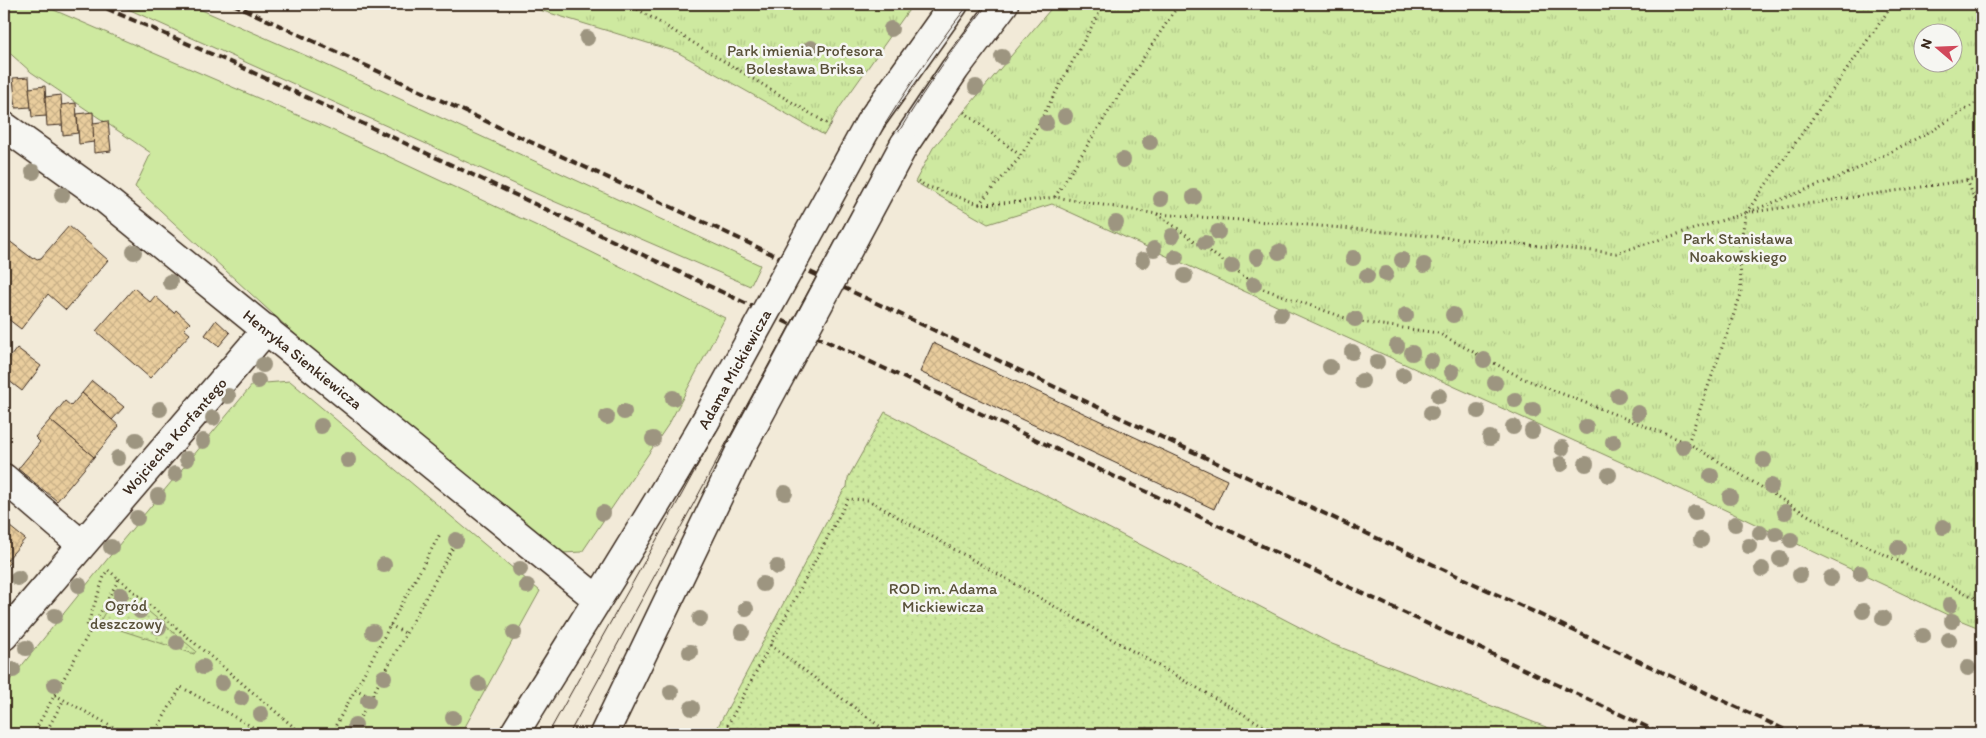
<svg xmlns="http://www.w3.org/2000/svg" width="1986" height="738" font-family="Itim,sans-serif">
	<defs>
		<pattern id="park-tufts" width="24" height="20" patternUnits="userSpaceOnUse" patternTransform="scale(1.25)"><rect width="24" height="20" fill="#cee9a0"/><path d="M3 7l-1-3M5 7V3M7 7l1-3M15 17l-1-3M17 17v-4M19 17l1-3" fill="none" stroke="#b2c889"/></pattern>
		<pattern id="garden-dots" width="8" height="8" patternUnits="userSpaceOnUse" patternTransform="scale(1.25)"><rect width="8" height="8" fill="#cee9a0"/><path d="M2 2h.1M6 6h.1" fill="none" stroke="#b2c889" stroke-width="1.8" stroke-linecap="round"/></pattern>
		<pattern id="building-cross-hatch" width="8" height="8" patternUnits="userSpaceOnUse" patternTransform="scale(1.25)"><rect width="8" height="8" fill="#e9cd9d"/><path d="M0 0l8 8M0 8l8-8" fill="none" stroke="#c9b087"/></pattern>
	</defs>
	<rect width="100%" height="100%" fill="#f2ead8"/>
	<filter id="ink" filterUnits="userSpaceOnUse"><feTurbulence type="fractalNoise" baseFrequency=".02" numOctaves="2"/><feDisplacementMap in="SourceGraphic" scale="10" xChannelSelector="R" yChannelSelector="G"/><feConvolveMatrix kernelMatrix="1 2 1 2 8 2 1 2 1" color-interpolation-filters="sRGB"/></filter>
	<g filter="url(#ink)">
		<g fill="#cee9a0" stroke="#848a5f">
			<path d="M4 4H40L332 130 565 239 725 318 670 422 582 552 562 553 326 363 135 187 151 153 31 72 4 48Z"/>
			<path d="M117 4H188L309 57 760 265 750 286 537 194Z"/>
			<path d="M290 381 540 591 461 734H4V690L11 679 122 541 253 384Z"/>
		</g>
		<g fill="url(#park-tufts)" stroke="#848a5f" fill-rule="evenodd">
			<path d="M520 4H913L840 107 824 135 677 52Z"/>
			<path d="M1055 4H1982V629L1952 617 1702 499 1052 204 988 224 915 182 933 148ZM1924 32H1954V62H1924Z"/>
		</g>
		<g fill="url(#garden-dots)" stroke="#848a5f">
			<path d="M885 412 1332 644 1564 734H714L843 491 847 487 848 478Z"/>
			<path d="M119 587 196 651 194 654 99 623Z"/>
		</g>
		<g fill="url(#building-cross-hatch)" stroke="#3b2a1e">
			<path d="M29 77 31 107 16 108 13 78Z"/>
			<path d="M45 86 47 116 32 117 29 88Z"/>
			<path d="M61 95 63 125 47 126 45 97Z"/>
			<path d="M76 103 78 133 63 135 61 105Z"/>
			<path d="M93 112 94 142 79 144 77 114Z"/>
			<path d="M108 121 111 151 94 153 93 123Z"/>
			<path d="M69 226 108 260 66 310 48 294 21 329 4 316V237L33 259 34 257 37 259 41 258Z"/>
			<path d="M134 288 150 302 155 296 174 313 176 310 190 323 184 329 190 334 150 378 96 331Z"/>
			<path d="M216 320 230 333 219 346 205 335Z"/>
			<path d="M933 343 1227 480 1214 509 920 372Z"/>
			<path d="M17 348 41 366 22 391 4 377V365Z"/>
			<path d="M92 381 124 407 112 420 82 393Z"/>
			<path d="M82 393 119 426 94 457 50 420 65 401 71 406Z"/>
			<path d="M50 420 94 457 57 501 18 469 40 442 35 437Z"/>
			<path d="M4 522 25 539 7 560 10 562 4 569Z"/>
		</g>
		<g fill="none" stroke-linecap="round" stroke-linejoin="round">
			<g stroke="#3b2a1e" stroke-width="31">
				<g id="minor">
					<path d="M870 122 954 4"/>
					<path d="M4 126 100 195 597 599"/>
					<path d="M904 145 955 69 1004 4"/>
					<path d="M4 478 81 544"/>
					<path d="M4 636 267 329"/>
					<path d="M514 734C578 630 644 528 705 422"/>
					<path d="M604 734 743 445"/>
				</g>
			</g>
			<g stroke="#3b2a1e" stroke-width="3" stroke-dasharray="1 4" stroke-linecap="butt">
				<path d="M629 4 833 127"/>
				<path d="M964 112 1021 156"/>
				<path d="M1967 180 1982 217"/>
				<path d="M918 181 926 186 979 204 1021 156 1104 4"/>
				<path d="M1055 197 1119 95 1179 4"/>
				<path d="M979 204 1020 202 1055 197 1157 214 1309 225 1616 253 1746 213 1847 174 1935 129 1982 99"/>
				<path d="M1753 212 1982 178"/>
				<path d="M1157 214 1261 288 1354 321 1438 333 1522 378 1688 443 1741 294 1740 245 1746 213 1893 4"/>
				<path d="M1688 443 1831 529 1982 601"/>
				<path d="M119 579 302 734"/>
				<path d="M390 625 405 633"/>
				<path d="M770 645 890 734"/>
				<path d="M355 689 370 697"/>
				<path d="M55 695 126 734"/>
				<path d="M33 734 119 579 108 570 105 574 87 626 89 632"/>
				<path d="M45 734 64 699"/>
				<path d="M154 734 181 687 265 734"/>
				<path d="M331 734 440 534"/>
				<path d="M351 734 456 542"/>
				<path d="M723 734 848 499 868 500 1278 734"/>
			</g>
			<use href="#minor" stroke="#f6f6f2" stroke-width="28"/>
			<g stroke="#3b2a1e" stroke-width="1">
				<path d="M548 734C604 633 662 532 717 430 795 286 867 132 969 4"/>
				<path d="M569 734 862 192C901 127 940 63 988 4"/>
			</g>
			<g stroke="#3b2a1e" stroke-width="4" stroke-dasharray="8 4" stroke-linecap="butt">
				<path d="M96 4 239 66 439 159 1662 734"/>
				<path d="M233 4 725 232 1794 734"/>
			</g>
			<g stroke="#3b2a1e" stroke-width="31" stroke-linecap="butt">
				<g id="minor-bridge">
					<path d="M705 422 870 122"/>
					<path d="M743 445 904 145"/>
				</g>
			</g>
			<use href="#minor-bridge" stroke="#f6f6f2" stroke-width="28"/>
		</g>
		<g fill="#9d9580">
			<circle cx="891" cy="29" r="8"/>
			<circle cx="587" cy="38" r="8"/>
			<circle cx="811" cy="48" r="8"/>
			<circle cx="1002" cy="57" r="8"/>
			<circle cx="976" cy="87" r="8"/>
			<circle cx="1065" cy="116" r="8"/>
			<circle cx="1046" cy="123" r="8"/>
			<circle cx="1150" cy="142" r="8"/>
			<circle cx="1123" cy="160" r="8"/>
			<circle cx="33" cy="172" r="8"/>
			<circle cx="62" cy="195" r="8"/>
			<circle cx="1194" cy="197" r="8"/>
			<circle cx="1161" cy="199" r="8"/>
			<circle cx="1116" cy="223" r="8"/>
			<circle cx="1218" cy="232" r="8"/>
			<circle cx="1172" cy="236" r="8"/>
			<circle cx="1205" cy="243" r="8"/>
			<circle cx="1154" cy="249" r="8"/>
			<circle cx="134" cy="252" r="8"/>
			<circle cx="1279" cy="252" r="8"/>
			<circle cx="1176" cy="257" r="8"/>
			<circle cx="1257" cy="257" r="8"/>
			<circle cx="1353" cy="258" r="8"/>
			<circle cx="1143" cy="260" r="8"/>
			<circle cx="1402" cy="260" r="8"/>
			<circle cx="1424" cy="265" r="8"/>
			<circle cx="1232" cy="266" r="8"/>
			<circle cx="1386" cy="274" r="8"/>
			<circle cx="1185" cy="276" r="8"/>
			<circle cx="1367" cy="276" r="8"/>
			<circle cx="170" cy="282" r="8"/>
			<circle cx="1254" cy="284" r="8"/>
			<circle cx="1281" cy="314" r="8"/>
			<circle cx="1406" cy="315" r="8"/>
			<circle cx="1453" cy="315" r="8"/>
			<circle cx="1355" cy="319" r="8"/>
			<circle cx="1397" cy="346" r="8"/>
			<circle cx="1352" cy="352" r="8"/>
			<circle cx="1412" cy="353" r="8"/>
			<circle cx="1484" cy="360" r="8"/>
			<circle cx="1431" cy="361" r="8"/>
			<circle cx="1377" cy="362" r="8"/>
			<circle cx="263" cy="365" r="8"/>
			<circle cx="1330" cy="367" r="8"/>
			<circle cx="1452" cy="372" r="8"/>
			<circle cx="1403" cy="375" r="8"/>
			<circle cx="258" cy="381" r="8"/>
			<circle cx="1362" cy="381" r="8"/>
			<circle cx="1495" cy="383" r="8"/>
			<circle cx="228" cy="396" r="8"/>
			<circle cx="1439" cy="396" r="8"/>
			<circle cx="1618" cy="396" r="8"/>
			<circle cx="673" cy="398" r="8"/>
			<circle cx="1515" cy="400" r="8"/>
			<circle cx="160" cy="409" r="8"/>
			<circle cx="1533" cy="410" r="8"/>
			<circle cx="1478" cy="411" r="8"/>
			<circle cx="624" cy="412" r="8"/>
			<circle cx="1431" cy="413" r="8"/>
			<circle cx="1638" cy="413" r="8"/>
			<circle cx="607" cy="417" r="8"/>
			<circle cx="213" cy="418" r="8"/>
			<circle cx="321" cy="426" r="8"/>
			<circle cx="1513" cy="427" r="8"/>
			<circle cx="1586" cy="427" r="8"/>
			<circle cx="1532" cy="431" r="8"/>
			<circle cx="1490" cy="438" r="8"/>
			<circle cx="653" cy="439" r="8"/>
			<circle cx="136" cy="440" r="8"/>
			<circle cx="203" cy="441" r="8"/>
			<circle cx="1613" cy="442" r="8"/>
			<circle cx="1683" cy="447" r="8"/>
			<circle cx="1562" cy="448" r="8"/>
			<circle cx="118" cy="458" r="8"/>
			<circle cx="187" cy="459" r="8"/>
			<circle cx="348" cy="460" r="8"/>
			<circle cx="1764" cy="460" r="8"/>
			<circle cx="1561" cy="464" r="8"/>
			<circle cx="1586" cy="464" r="8"/>
			<circle cx="175" cy="474" r="8"/>
			<circle cx="1609" cy="475" r="8"/>
			<circle cx="1711" cy="476" r="8"/>
			<circle cx="1771" cy="486" r="8"/>
			<circle cx="785" cy="493" r="8"/>
			<circle cx="158" cy="496" r="8"/>
			<circle cx="1730" cy="497" r="8"/>
			<circle cx="1785" cy="512" r="8"/>
			<circle cx="603" cy="513" r="8"/>
			<circle cx="1695" cy="513" r="8"/>
			<circle cx="137" cy="518" r="8"/>
			<circle cx="1735" cy="524" r="8"/>
			<circle cx="1943" cy="527" r="8"/>
			<circle cx="1760" cy="533" r="8"/>
			<circle cx="1776" cy="534" r="8"/>
			<circle cx="456" cy="540" r="8"/>
			<circle cx="1701" cy="540" r="8"/>
			<circle cx="1791" cy="540" r="8"/>
			<circle cx="1749" cy="546" r="8"/>
			<circle cx="111" cy="547" r="8"/>
			<circle cx="1898" cy="548" r="8"/>
			<circle cx="1780" cy="559" r="8"/>
			<circle cx="384" cy="565" r="8"/>
			<circle cx="777" cy="567" r="8"/>
			<circle cx="520" cy="569" r="8"/>
			<circle cx="1762" cy="569" r="8"/>
			<circle cx="1860" cy="573" r="8"/>
			<circle cx="1800" cy="575" r="8"/>
			<circle cx="18" cy="578" r="8"/>
			<circle cx="1831" cy="578" r="8"/>
			<circle cx="763" cy="584" r="8"/>
			<circle cx="79" cy="585" r="8"/>
			<circle cx="527" cy="586" r="8"/>
			<circle cx="121" cy="595" r="8"/>
			<circle cx="1950" cy="605" r="8"/>
			<circle cx="746" cy="609" r="8"/>
			<circle cx="140" cy="611" r="8"/>
			<circle cx="1863" cy="611" r="8"/>
			<circle cx="55" cy="616" r="8"/>
			<circle cx="1883" cy="618" r="8"/>
			<circle cx="700" cy="619" r="8"/>
			<circle cx="1952" cy="621" r="8"/>
			<circle cx="159" cy="627" r="8"/>
			<circle cx="373" cy="632" r="8"/>
			<circle cx="742" cy="632" r="8"/>
			<circle cx="514" cy="633" r="8"/>
			<circle cx="1923" cy="636" r="8"/>
			<circle cx="1949" cy="640" r="8"/>
			<circle cx="177" cy="643" r="8"/>
			<circle cx="26" cy="648" r="8"/>
			<circle cx="690" cy="652" r="8"/>
			<circle cx="203" cy="667" r="8"/>
			<circle cx="1968" cy="668" r="8"/>
			<circle cx="13" cy="670" r="8"/>
			<circle cx="384" cy="677" r="8"/>
			<circle cx="222" cy="683" r="8"/>
			<circle cx="479" cy="684" r="8"/>
			<circle cx="54" cy="685" r="8"/>
			<circle cx="671" cy="692" r="8"/>
			<circle cx="241" cy="698" r="8"/>
			<circle cx="368" cy="701" r="8"/>
			<circle cx="692" cy="708" r="8"/>
			<circle cx="261" cy="714" r="8"/>
			<circle cx="453" cy="718" r="8"/>
			<circle cx="355" cy="725" r="8"/>
		</g>
	</g>
	<g text-anchor="middle" stroke-width="5" stroke-linejoin="round" paint-order="stroke">
		<g font-size="16" fill="#585038" stroke="#f6f6f2">
			<text x="805" y="56">Park imienia Profesora<tspan x="805" dy="18">Bolesława Briksa</tspan></text>
			<text x="1738" y="244">Park Stanisława<tspan x="1738" dy="18">Noakowskiego</tspan></text>
			<text x="943" y="594">ROD im. Adama<tspan x="943" dy="18">Mickiewicza</tspan></text>
			<text x="126" y="611">Ogród<tspan x="126" dy="18">deszczowy</tspan></text>
		</g>
		<g font-size="16" fill="#3b2a1e" stroke="#f6f6f2">
			<text transform="translate(303 359) rotate(39)" y="6">Henryka Sienkiewicza</text>
			<text transform="translate(734 369) rotate(-61)" y="6">Adama Mickiewicza</text>
			<text transform="translate(174 436) rotate(-49)" y="6">Wojciecha Korfantego</text>
		</g>
	</g>
	<rect width="1986" height="738" fill="none" stroke="#f6f6f2" stroke-width="20"/>
	<rect x="10" y="10" width="1966" height="718" fill="none" stroke="#3b2a1e" stroke-width="2" filter="url(#ink)"/>
	<g transform="translate(1938 48) rotate(289)"><circle r="24" fill="#f6f6f2" stroke="#aba49d"/>
	<path d="M0-4L9 19L0 12L-9 19Z" fill="#d1495b"/>
	<text y="-8" font-size="14" font-weight="bold" text-anchor="middle" fill="#3b2a1e">N</text>
	</g>
</svg>
